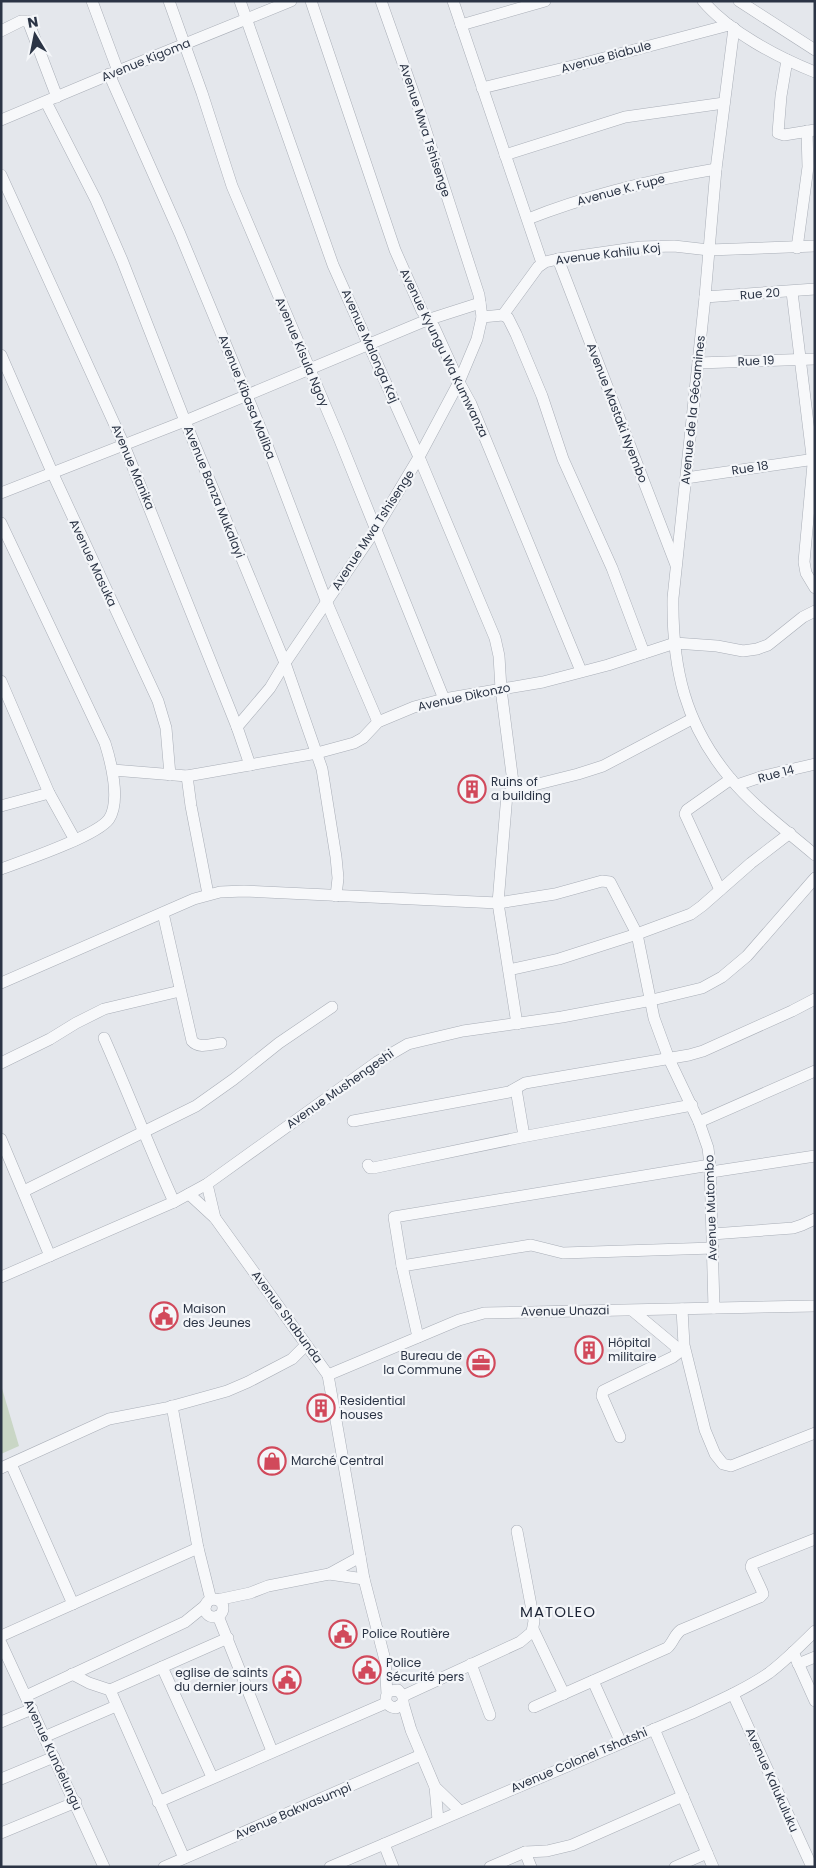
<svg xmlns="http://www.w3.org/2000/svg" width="816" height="1868" font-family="Poppins,sans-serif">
	<rect width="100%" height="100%" fill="#e4e7ec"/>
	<path fill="#c9d6c5" d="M1 1385 19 1446 1 1454Z"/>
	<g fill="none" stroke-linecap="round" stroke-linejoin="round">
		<g stroke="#a9aeb7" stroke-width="12">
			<g id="minor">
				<path d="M92 1 118 71"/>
				<path d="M169 1 202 93 232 186 339 438 444 699"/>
				<path d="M240 1 333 265 419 457 495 638 499 656 501 689 514 790"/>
				<path d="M311 1 395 250 422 311 434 327 459 382 471 404 581 671"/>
				<path d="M453 1 542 263"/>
				<path d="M703 1C728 31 779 58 815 72"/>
				<path d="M739 1 815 50"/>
				<path d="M461 25 545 1"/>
				<path d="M734 28 716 169 705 297 673 598C672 668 685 724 730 778 754 807 787 831 815 855"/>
				<path d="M1 31 21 21H28L57 97"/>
				<path d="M787 60 781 96 778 133 784 135 815 130"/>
				<path d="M109 74 180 234 262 432 327 603 378 722"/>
				<path d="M482 88 581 64 729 25"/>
				<path d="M46 102 96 200 122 260 185 421 285 663 322 769 336 857 338 878 336 896"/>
				<path d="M1 120 118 71 291 1"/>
				<path d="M505 155 625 117 724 103"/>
				<path d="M1 175 124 445 237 727 250 765"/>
				<path d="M528 219C588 195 651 180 716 169"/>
				<path d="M797 248 808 167 807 131"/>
				<path d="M558 259 676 565"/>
				<path d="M792 292 813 464 804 562 806 573 815 588"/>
				<path d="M705 297 815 289"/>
				<path d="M503 315 538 267 545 262 558 259 641 247 674 246 709 250 815 246"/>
				<path d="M482 317 503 315 508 318 516 334 542 396 563 459 612 568 644 653"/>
				<path d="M1 355 52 472 158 701 166 728 170 775"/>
				<path d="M698 363 815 359"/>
				<path d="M686 478 815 459"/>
				<path d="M1 493 185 421 427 320 480 303"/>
				<path d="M1 523 105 743C111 762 121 801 109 819 97 836 23 861 1 869"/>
				<path d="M1 681 49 793 75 840"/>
				<path d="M237 727 270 688 285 663 376 529 419 457 459 382 477 339 482 317 479 295 416 100 381 1"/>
				<path d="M113 770 187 776 317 753 354 743 363 738 378 722 414 707 444 699 543 682 608 665 675 643 717 646 743 651 757 649 768 645 803 617 815 611"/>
				<path d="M187 776 191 806 208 894"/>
				<path d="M737 785 764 776 815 764"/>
				<path d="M1 806 49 793"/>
				<path d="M720 890 685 814 687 810 731 779"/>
				<path d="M163 913 192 1041C199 1049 211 1044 221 1043"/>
				<path d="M509 970 559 959 637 934 691 914 702 906 751 863 790 833"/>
				<path d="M1 983 194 899 220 892 244 891 498 903 555 894 602 881 610 882 637 934 654 1018 669 1059 699 1122 708 1148 710 1165 714 1308"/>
				<path d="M517 1024 498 903 507 794 514 790 578 774 603 766 692 719"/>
				<path d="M104 1038C128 1092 149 1147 174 1202"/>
				<path d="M1 1063 50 1039 76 1023 104 1009 180 991"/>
				<path d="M516 1089 524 1136"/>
				<path d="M353 1121 509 1092 525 1083 689 1055 703 1051 792 1011 815 999"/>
				<path d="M699 1122 815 1071"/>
				<path d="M1 1139 50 1256"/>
				<path d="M368 1165 370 1168H373L522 1137 692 1105"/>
				<path d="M711 1172 815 1156"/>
				<path d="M207 1184 215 1218"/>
				<path d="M24 1191 196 1106 234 1079 279 1043 332 1007"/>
				<path d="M189 1194 215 1218 328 1375 364 1579 385 1660 387 1694C384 1702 388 1707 396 1708L403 1703V1696L398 1690 390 1691 387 1694"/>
				<path d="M712 1234 793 1228 802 1225 815 1219"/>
				<path d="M402 1266 531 1245 563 1253 713 1248"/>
				<path d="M1 1277 174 1202 207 1184 377 1062 408 1044 463 1031 562 1017 652 1000 702 988 722 977 747 956 815 878"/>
				<path d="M682 1309 684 1345 705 1430 715 1454 723 1464 731 1466 815 1433"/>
				<path d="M418 1337 402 1266 394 1217 710 1165"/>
				<path d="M328 1375 459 1320 484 1313 815 1306"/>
				<path d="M172 1406 198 1548 211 1600"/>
				<path d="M620 1437 602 1396 603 1391 673 1357 678 1353 675 1346 633 1311"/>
				<path d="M11 1464 73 1604"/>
				<path d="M1 1468 109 1419 166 1408 227 1391 248 1382 292 1359 306 1345"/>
				<path d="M329 1574 364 1579"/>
				<circle cx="214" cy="1608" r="9"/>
				<path d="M217 1600 250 1593 268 1586 329 1574 360 1557"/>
				<path d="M218 1616 272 1751"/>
				<path d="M533 1629 564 1694"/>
				<path d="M1 1636 198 1548"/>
				<path d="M1 1643 104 1867"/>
				<path d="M793 1652 815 1701"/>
				<path d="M471 1664 490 1715"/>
				<path d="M798 1664 815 1657"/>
				<path d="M162 1667 212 1777"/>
				<path d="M72 1674 89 1683 110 1690 228 1638"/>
				<path d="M593 1681 621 1743"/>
				<path d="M110 1690 184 1858"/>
				<path d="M733 1694 812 1867"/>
				<path d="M26 1696 185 1622 206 1605"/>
				<path d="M403 1696 520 1642 532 1632 534 1621 517 1531"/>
				<path d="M403 1703 411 1730 435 1787 438 1820"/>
				<path d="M534 1707 667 1648C673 1643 674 1635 681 1630L760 1597 763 1594 762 1591 751 1567 752 1564 815 1539"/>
				<path d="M1 1722 32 1709"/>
				<path d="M654 1729 713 1867"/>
				<path d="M44 1737 116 1706"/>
				<path d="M1 1779 54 1757"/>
				<path d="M435 1787 460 1811"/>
				<path d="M158 1802 386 1703"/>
				<path d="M1 1833 76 1802"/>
				<path d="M384 1844 393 1867"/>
				<path d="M525 1852 531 1867"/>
				<path d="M164 1867 421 1755"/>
				<path d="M330 1867 690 1714C716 1702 744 1690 769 1673 785 1661 800 1646 815 1631"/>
				<path d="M490 1867 525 1852 547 1851 572 1845 683 1796"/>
				<path d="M675 1867 707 1853"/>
			</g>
		</g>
		<use href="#minor" stroke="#f7f8fa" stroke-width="11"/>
	</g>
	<defs>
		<g id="building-ring" transform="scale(1.4375)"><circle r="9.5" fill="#f4f6f9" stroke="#d1495b" stroke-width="1.5"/><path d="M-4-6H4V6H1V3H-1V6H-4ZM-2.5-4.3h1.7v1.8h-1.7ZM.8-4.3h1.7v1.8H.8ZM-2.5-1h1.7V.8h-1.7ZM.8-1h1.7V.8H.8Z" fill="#d1495b"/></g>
		<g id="civic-ring" transform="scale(1.4375)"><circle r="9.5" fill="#f4f6f9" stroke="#d1495b" stroke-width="1.5"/><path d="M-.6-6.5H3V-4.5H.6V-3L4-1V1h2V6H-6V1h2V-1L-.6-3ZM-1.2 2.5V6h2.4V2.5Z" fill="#d1495b"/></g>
		<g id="office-ring" transform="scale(1.4375)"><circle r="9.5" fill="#f4f6f9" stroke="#d1495b" stroke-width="1.5"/><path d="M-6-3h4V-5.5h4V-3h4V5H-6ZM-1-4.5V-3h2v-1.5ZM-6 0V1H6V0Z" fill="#d1495b"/></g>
		<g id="shop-ring" transform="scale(1.4375)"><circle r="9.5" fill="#f4f6f9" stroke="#d1495b" stroke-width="1.5"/><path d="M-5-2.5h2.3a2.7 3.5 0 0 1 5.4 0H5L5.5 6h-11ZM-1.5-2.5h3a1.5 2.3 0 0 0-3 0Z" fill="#d1495b"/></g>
	</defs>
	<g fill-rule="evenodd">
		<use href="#building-ring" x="472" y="789"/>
		<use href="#civic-ring" x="164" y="1316"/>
		<use href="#building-ring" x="589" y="1350"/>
		<use href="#office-ring" x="481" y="1363"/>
		<use href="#building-ring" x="321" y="1408"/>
		<use href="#shop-ring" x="272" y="1461"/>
		<use href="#civic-ring" x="343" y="1634"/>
		<use href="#civic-ring" x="367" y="1670"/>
		<use href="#civic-ring" x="287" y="1680"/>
	</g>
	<g text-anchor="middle" stroke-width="4.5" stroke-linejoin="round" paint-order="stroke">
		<g font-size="12" fill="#2b3445" stroke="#f4f6f9">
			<text transform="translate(606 57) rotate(-15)" y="4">Avenue Biabule</text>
			<text transform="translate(146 60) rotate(-22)" y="4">Avenue Kigoma</text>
			<text transform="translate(425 130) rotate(72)" y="4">Avenue Mwa Tshisenge</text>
			<text transform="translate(621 190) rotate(-15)" y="4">Avenue K. Fupe</text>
			<text transform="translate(608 254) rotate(-7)" y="4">Avenue Kahilu Koj</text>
			<text transform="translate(760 294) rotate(-4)" y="4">Rue 20</text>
			<text transform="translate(370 346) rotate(66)" y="4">Avenue Malonga Kaj</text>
			<text transform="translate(302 352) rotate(67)" y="4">Avenue Kisula Ngoy</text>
			<text transform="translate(444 353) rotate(64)" y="4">Avenue Kyungu Wa Kumwanza</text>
			<text transform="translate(756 361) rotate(-2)" y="4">Rue 19</text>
			<text transform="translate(247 397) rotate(68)" y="4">Avenue Kibasa Maliba</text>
			<text transform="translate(693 410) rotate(-84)" y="4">Avenue de la Gécamines</text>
			<text transform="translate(617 413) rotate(69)" y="4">Avenue Mastaki Nyembo</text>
			<text transform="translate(133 467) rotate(67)" y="4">Avenue Manika</text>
			<text transform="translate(750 468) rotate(-9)" y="4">Rue 18</text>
			<text transform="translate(214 492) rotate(68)" y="4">Avenue Banza Mukalayi</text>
			<text transform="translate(373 530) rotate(-57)" y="4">Avenue Mwa Tshisenge</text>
			<text transform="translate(93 563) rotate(65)" y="4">Avenue Masuka</text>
			<text transform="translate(464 697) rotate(-12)" y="4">Avenue Dikonzo</text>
			<text transform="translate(776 774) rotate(-15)" y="4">Rue 14</text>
			<text transform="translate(340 1089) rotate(-35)" y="4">Avenue Mushengeshi</text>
			<text transform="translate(711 1208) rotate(-92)" y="4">Avenue Mutombo</text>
			<text transform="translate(565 1311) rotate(-1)" y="4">Avenue Unazai</text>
			<text transform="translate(287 1317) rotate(54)" y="4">Avenue Shabunda</text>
			<text transform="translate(53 1755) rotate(65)" y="4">Avenue Kundelungu</text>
			<text transform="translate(579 1760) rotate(-23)" y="4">Avenue Colonel Tshatshi</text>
			<text transform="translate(772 1780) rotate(66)" y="4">Avenue Kalukuluku</text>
			<text transform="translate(293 1811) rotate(-23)" y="4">Avenue Bakwasumpi</text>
		</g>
		<g font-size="12" fill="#2b3445" stroke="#f4f6f9" text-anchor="start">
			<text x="491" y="786">Ruins of<tspan x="491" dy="14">a building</tspan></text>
			<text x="183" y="1313">Maison<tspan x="183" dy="14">des Jeunes</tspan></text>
			<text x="608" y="1347">Hôpital<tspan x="608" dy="14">militaire</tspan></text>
			<text x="462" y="1360" text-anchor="end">Bureau de<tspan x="462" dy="14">la Commune</tspan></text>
			<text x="340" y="1405">Residential<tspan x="340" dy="14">houses</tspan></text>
			<text x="291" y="1465">Marché Central</text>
			<text x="362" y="1638">Police Routière</text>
			<text x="386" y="1667">Police<tspan x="386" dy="14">Sécurité pers</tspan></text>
			<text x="268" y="1677" text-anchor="end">eglise de saints<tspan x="268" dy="14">du dernier jours</tspan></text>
		</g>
		<g font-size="15" letter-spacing="1" fill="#1d2536" stroke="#f4f6f9">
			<text x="558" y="1617">MATOLEO</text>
		</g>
	</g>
	<rect width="816" height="1868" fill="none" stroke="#2b3445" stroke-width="5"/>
	<g transform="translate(35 35) rotate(350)" stroke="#f4f6f9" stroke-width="4" paint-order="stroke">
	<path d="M0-4L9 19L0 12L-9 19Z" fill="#2b3445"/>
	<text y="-8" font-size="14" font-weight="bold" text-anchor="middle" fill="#2b3445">N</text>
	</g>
</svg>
